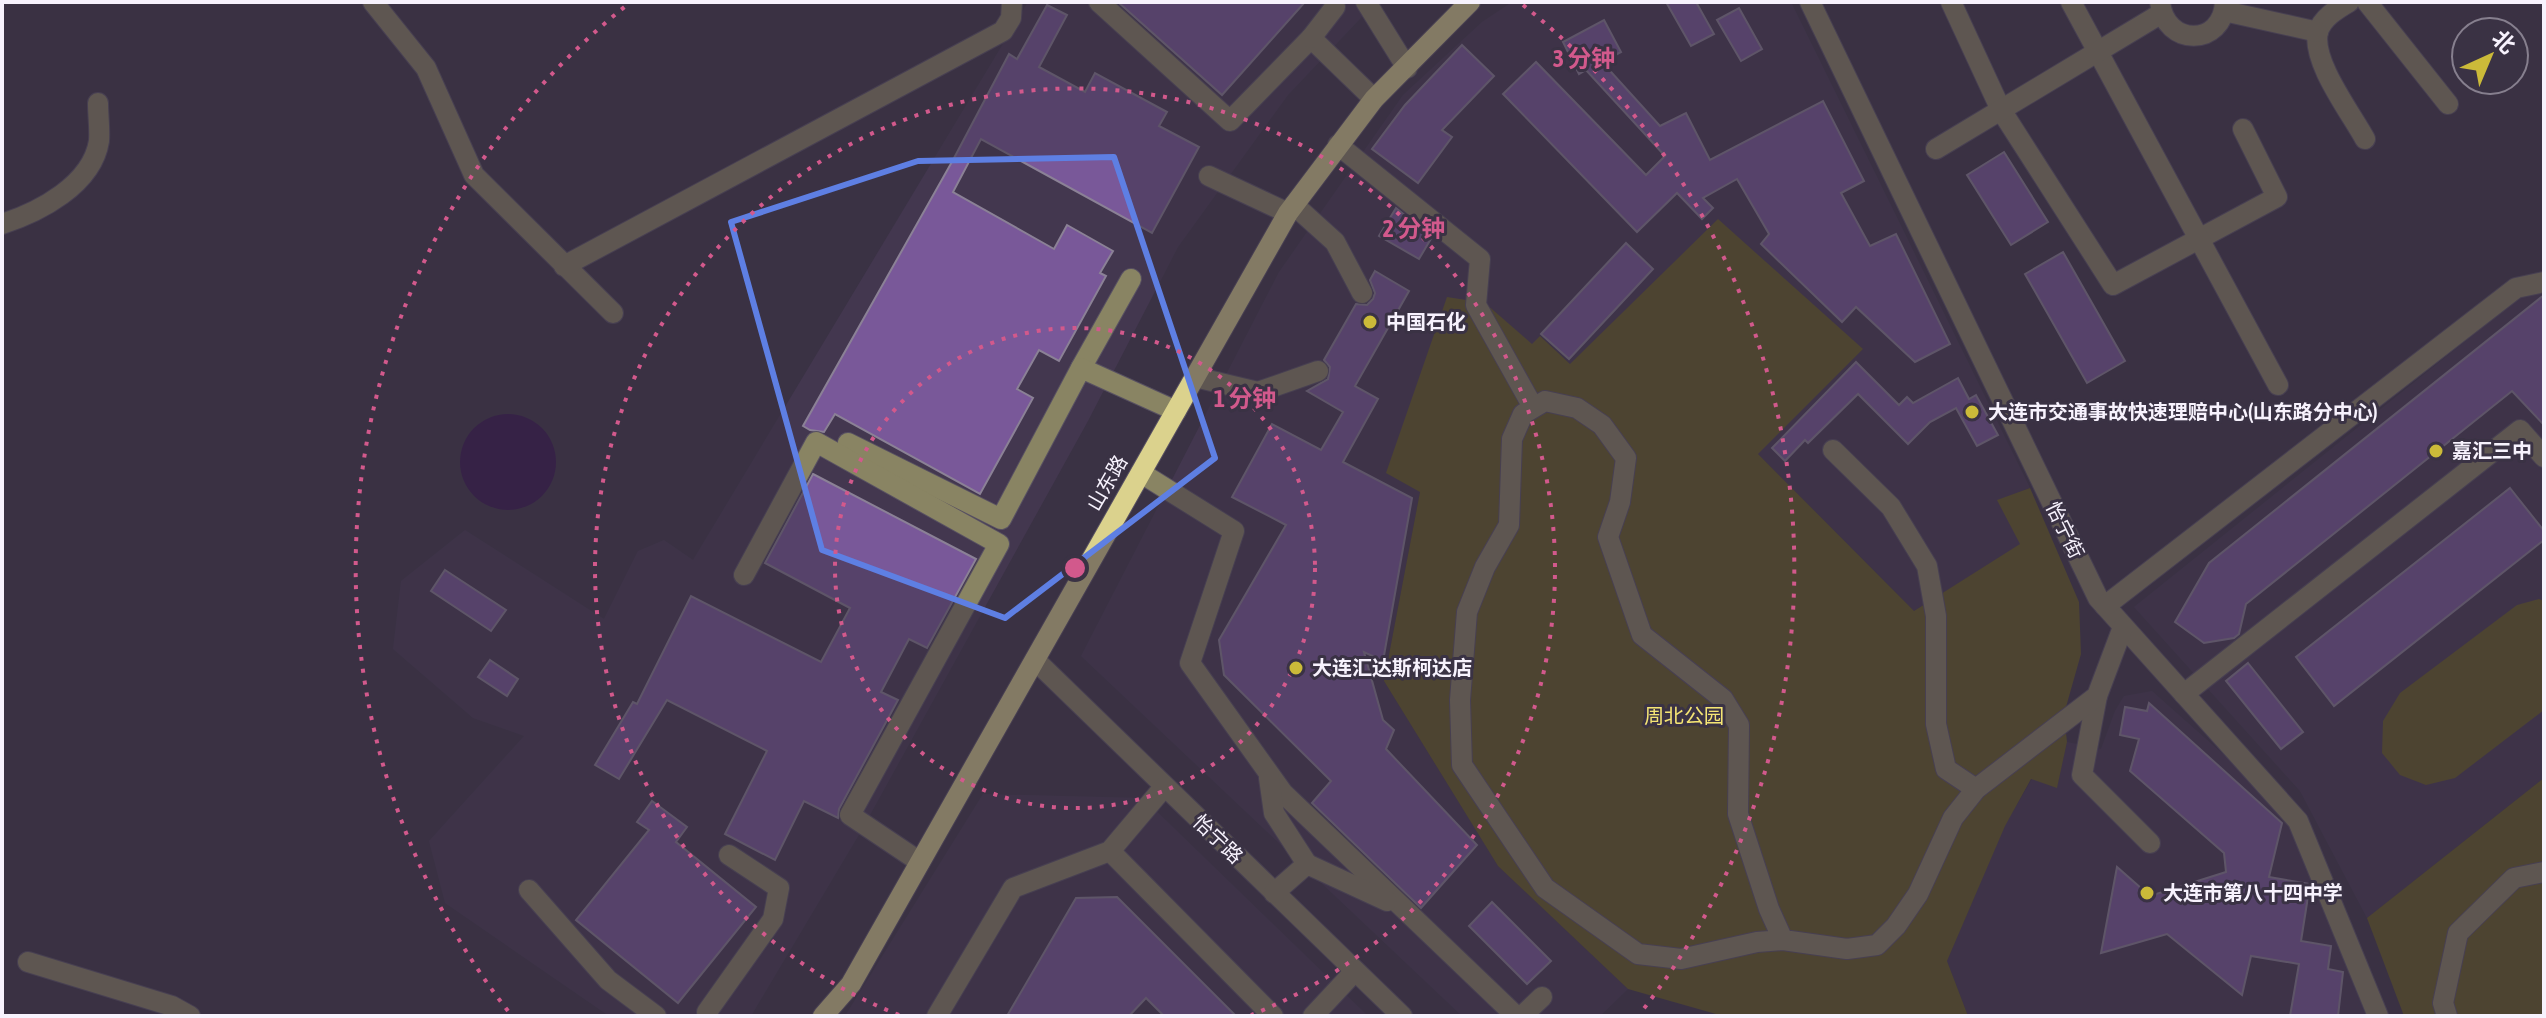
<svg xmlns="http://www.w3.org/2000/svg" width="2546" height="1018" font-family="'Asap Condensed','Noto Sans SC',sans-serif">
	<rect width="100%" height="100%" fill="#3a3244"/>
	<g fill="#43374f">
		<path d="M1028 2H1376L1288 95 1178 247 1088 421 860 833 751 1016H609L445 903 429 841 524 736 473 718 393 649 401 581 465 530 604 619 638 551 664 540 693 560Z"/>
		<path d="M1512 2H1791L2030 488 1998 500 2021 544 1914 611 1757 453 1863 349 1570 364 1541 337 1532 345 1485 303 1420 492 1384 681 1498 866 1628 989 1600 1016H1462L1081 656 1279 272 1403 95 1482 22Z"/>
		<path d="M2544 290V778L2367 918 2300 791 2134 607 2523 295Z"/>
		<path d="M2152 691 2285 809 2366 1016H1968L1947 961 2005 825 2032 779 2057 787 2067 742 2101 749 2115 711 2124 696Z"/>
		<path d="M983 794 1143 798 1368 1016H845Z"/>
	</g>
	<g fill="#645b1c">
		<path d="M1718 219 1863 349 1758 454 1914 611 2020 544 1997 500 2030 488 2079 602 2081 654 2064 714 2067 742 2057 788 2031 779 2005 826 1947 961 1968 1016H1723L1628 989 1498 866 1384 681 1420 492 1386 473 1447 297 1485 303 1532 344 1540 336 1570 364Z"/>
		<path d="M2539 599 2544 601V710L2455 778 2426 785 2400 775 2382 753 2383 721 2400 693 2517 605Z"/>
		<path d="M2544 778V1016H2404L2367 918Z"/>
	</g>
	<circle fill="#32104b" cx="508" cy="462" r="48"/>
	<g fill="#795899" stroke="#8b8196" stroke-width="2">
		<path d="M1118 2H1305L1222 95Z"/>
		<path d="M1666 2H1696L1714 34 1691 46Z"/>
		<path d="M1047 5 1067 15 1039 67 1085 92 1095 73 1167 112 1159 126 1199 147 1152 233 981 139 953 192 1054 249 1067 225 1113 251 1100 273 1106 276 1059 361 1039 350 1017 389 1033 398 980 494 835 414 824 432 810 430 803 426 953 160 1009 54 1017 59Z"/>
		<path d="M1739 8 1762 49 1741 61 1717 20Z"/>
		<path d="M1604 20 1621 52 1602 62 1660 126 1686 113 1710 160 1823 101 1864 181 1841 193 1870 246 1896 234 1950 344 1915 362 1856 307 1842 322 1761 244 1769 234 1737 179 1703 198 1713 208 1702 219 1677 193 1637 232 1503 94 1536 62 1646 175 1665 156 1586 70 1579 74 1563 42Z"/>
		<path d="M1462 45 1494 76 1442 130 1452 137 1418 183 1372 149 1405 105Z"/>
		<path d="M2004 152 2048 222 2011 245 1967 175Z"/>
		<path d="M1396 208 1432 237 1419 259 1379 236Z"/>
		<path d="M1626 243 1653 269 1569 359 1541 334Z"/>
		<path d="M2063 252 2125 361 2087 383 2025 274Z"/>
		<path d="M1375 271 1409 291 1355 386 1378 399 1343 462 1412 498 1383 661 1364 652 1383 720 1394 730 1386 749 1477 845 1421 908 1312 803 1331 781 1224 675 1219 640 1286 525 1232 497 1272 424 1321 450 1343 412 1307 391 1328 379 1330 367 1324 360 1356 304 1367 305 1373 299 1375 293 1370 280Z"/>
		<path d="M2544 295V425L2512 391 2246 604 2239 634 2234 638 2204 643 2175 622 2209 563Z"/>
		<path d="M1856 362 1899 405 1907 397 1913 403 1958 378 1969 399 1976 395 1998 435 1977 446 1956 408 1930 422 1908 444 1858 394 1808 443 1805 440 1785 461 1772 448Z"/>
		<path d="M813 474 976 559 927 648 909 639 881 692 898 700 839 809 838 818 804 801 775 860 725 834 767 751 667 700 619 779 595 765 633 702 637 704 691 596 821 662 850 608 765 563Z"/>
		<path d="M2510 488 2544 531V540L2334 706 2296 657Z"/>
		<path d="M445 570 506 610 491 631 431 591Z"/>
		<path d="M490 660 518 679 507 696 478 677Z"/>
		<path d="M2248 663 2303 732 2281 749 2226 681Z"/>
		<path d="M2149 703 2282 823 2269 877 2310 884 2301 941 2331 946 2328 969 2343 972 2338 1016H2290L2299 964 2251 956 2242 995 2167 934 2101 953 2117 867 2150 896 2226 872 2224 853 2130 771 2139 739 2120 735 2125 707 2147 711Z"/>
		<path d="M652 801 687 827 676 842 756 907 678 1003 576 920 649 830 637 822Z"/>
		<path d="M1117 897 1236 1016H1164L1146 998 1129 1016H1007L1076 898Z"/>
		<path d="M1492 902 1551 961 1527 984 1469 926Z"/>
	</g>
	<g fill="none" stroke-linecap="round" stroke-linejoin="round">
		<g stroke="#585162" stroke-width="22">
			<g id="minor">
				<path d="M373 2 426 68 474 175 613 313"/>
				<path d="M1099 2 1230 121 1311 38 1374 99"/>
				<path d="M1366 2 1407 68"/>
				<path d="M1810 2 2098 598 2298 821 2378 1016"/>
				<path d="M1951 2 2001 110 2113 285 2277 197 2243 129"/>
				<path d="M2071 2 2278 385"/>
				<path d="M2160 2C2165 47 2223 47 2225 2"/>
				<path d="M2349 2C2337 9 2322 18 2318 32 2311 61 2351 113 2365 139"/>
				<path d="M2367 2 2448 104"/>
				<path d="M2224 11 2318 32"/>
				<path d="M1311 38 1335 7"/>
				<path d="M1338 145 1480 259 1476 305 1533 407"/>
				<path d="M1936 149 2162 13"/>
				<path d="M1209 176 1288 213"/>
				<path d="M1294 205 1335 242 1362 293"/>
				<path d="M2 224C39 212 92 185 99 141 100 129 98 116 98 103"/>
				<path d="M564 266 1003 31 1011 18 1012 2"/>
				<path d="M1081 368 1131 279"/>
				<path d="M1195 377 1258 392 1318 371"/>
				<path d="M848 443 1001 519 1081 368 1176 411"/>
				<path d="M1833 450 1891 507 1927 566 1936 616V724L1946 769 1976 789"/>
				<path d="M1141 473 1234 531 1190 663 1283 793 1516 1016"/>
				<path d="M744 575 816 442 999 544 850 815 920 862"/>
				<path d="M2105 606 2516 288 2544 282"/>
				<path d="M1035 660 1402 1016"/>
				<path d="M2184 694 2520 430 2544 457"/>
				<path d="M2097 696 2082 775 2150 843"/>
				<path d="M1269 778 1274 813 1307 864"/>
				<path d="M1110 851 1273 1016"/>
				<path d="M529 890 608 980 656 1016"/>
				<path d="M1274 893 1307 864 1387 901"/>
				<path d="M1783 940 1757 942 1681 959 1638 954 1545 888 1462 765 1460 700 1467 612 1485 567 1509 525 1512 439 1523 414 1545 401 1577 408 1602 425 1626 458 1620 502 1608 537 1642 635 1723 699 1739 725 1738 814 1769 909 1783 940 1847 949 1877 945 1896 926 1918 894 1953 818 1976 789 2097 696 2123 627"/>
				<path d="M28 962 172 1006 190 1016"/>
				<path d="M707 1012 773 919 779 888 729 855"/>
				<path d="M937 1016 1013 888 1110 851 1164 787"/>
				<path d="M1313 1016 1355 971"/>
				<path d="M1522 1016 1542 997"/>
				<path d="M2447 1016 2443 1003 2458 933 2514 878 2544 872"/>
			</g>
		</g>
		<g stroke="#585162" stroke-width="22">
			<path id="major" d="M823 1016 851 984 1288 213 1374 99 1470 2"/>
		</g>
		<use href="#minor" stroke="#898463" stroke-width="20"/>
		<use href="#major" stroke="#dbd28d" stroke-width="20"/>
	</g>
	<path d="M0 0H2546V1018H0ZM1114 157 1215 458 1005 618 822 550 731 222 918 161Z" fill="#3a3244" fill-opacity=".55" fill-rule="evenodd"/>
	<path fill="none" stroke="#5e7fe3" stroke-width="6" stroke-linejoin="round" d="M1114 157 1215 458 1005 618 822 550 731 222 918 161Z"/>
	<g fill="none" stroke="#d2598c" stroke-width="4" stroke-dasharray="4 8">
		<circle cx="1075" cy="568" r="240"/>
		<path d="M899 1015A480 480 0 1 1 1251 1015"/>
		<path d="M508 1011A720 720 0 0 1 627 5M1523 5A720 720 0 0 1 1642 1011"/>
	</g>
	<g fill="#cbba39" stroke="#3a3244" stroke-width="3">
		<circle cx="1370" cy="322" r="8"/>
		<circle cx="1972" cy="412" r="8"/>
		<circle cx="2436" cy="451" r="8"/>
		<circle cx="1296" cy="668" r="8"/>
		<circle cx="2147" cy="893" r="8"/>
	</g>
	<g text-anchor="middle" stroke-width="6" stroke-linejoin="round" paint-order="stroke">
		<g font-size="20" font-weight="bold" fill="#f7f2fd" stroke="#3a3244" text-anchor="start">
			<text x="1386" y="329">中国石化</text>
			<text x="1988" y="419">大连市交通事故快速理赔中心(山东路分中心)</text>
			<text x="2452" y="458">嘉汇三中</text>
			<text x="1312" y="675">大连汇达斯柯达店</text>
			<text x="2163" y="900">大连市第八十四中学</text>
		</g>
		<g font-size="20" fill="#f7f2fd" stroke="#3a3244">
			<text transform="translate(1107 483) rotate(-60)" y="7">山东路</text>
			<text transform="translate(2065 530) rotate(64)" y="7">怡宁街</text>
			<text transform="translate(1218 839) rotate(44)" y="7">怡宁路</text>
		</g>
		<g font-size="20" fill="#f5e574" stroke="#3a3244">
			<text x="1684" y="723">周北公园</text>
		</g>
	</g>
	<circle cx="1075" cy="568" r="12" fill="#d2598c" stroke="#3a3244" stroke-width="4"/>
	<g font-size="24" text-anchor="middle" font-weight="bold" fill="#d2598c" stroke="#3a3244" stroke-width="6" stroke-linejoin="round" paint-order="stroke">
		<text x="1584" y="67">3 分钟</text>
		<text x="1414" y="237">2 分钟</text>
		<text x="1245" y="407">1 分钟</text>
	</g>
	<rect width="2546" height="1018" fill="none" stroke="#f7f2fd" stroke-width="8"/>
	<g transform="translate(2490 56) rotate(44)"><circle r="38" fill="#3a3244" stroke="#867f8e" stroke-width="2"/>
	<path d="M0-6L14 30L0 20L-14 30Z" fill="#cbba39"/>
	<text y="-12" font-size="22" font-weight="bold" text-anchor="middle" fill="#f7f2fd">北</text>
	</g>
</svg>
